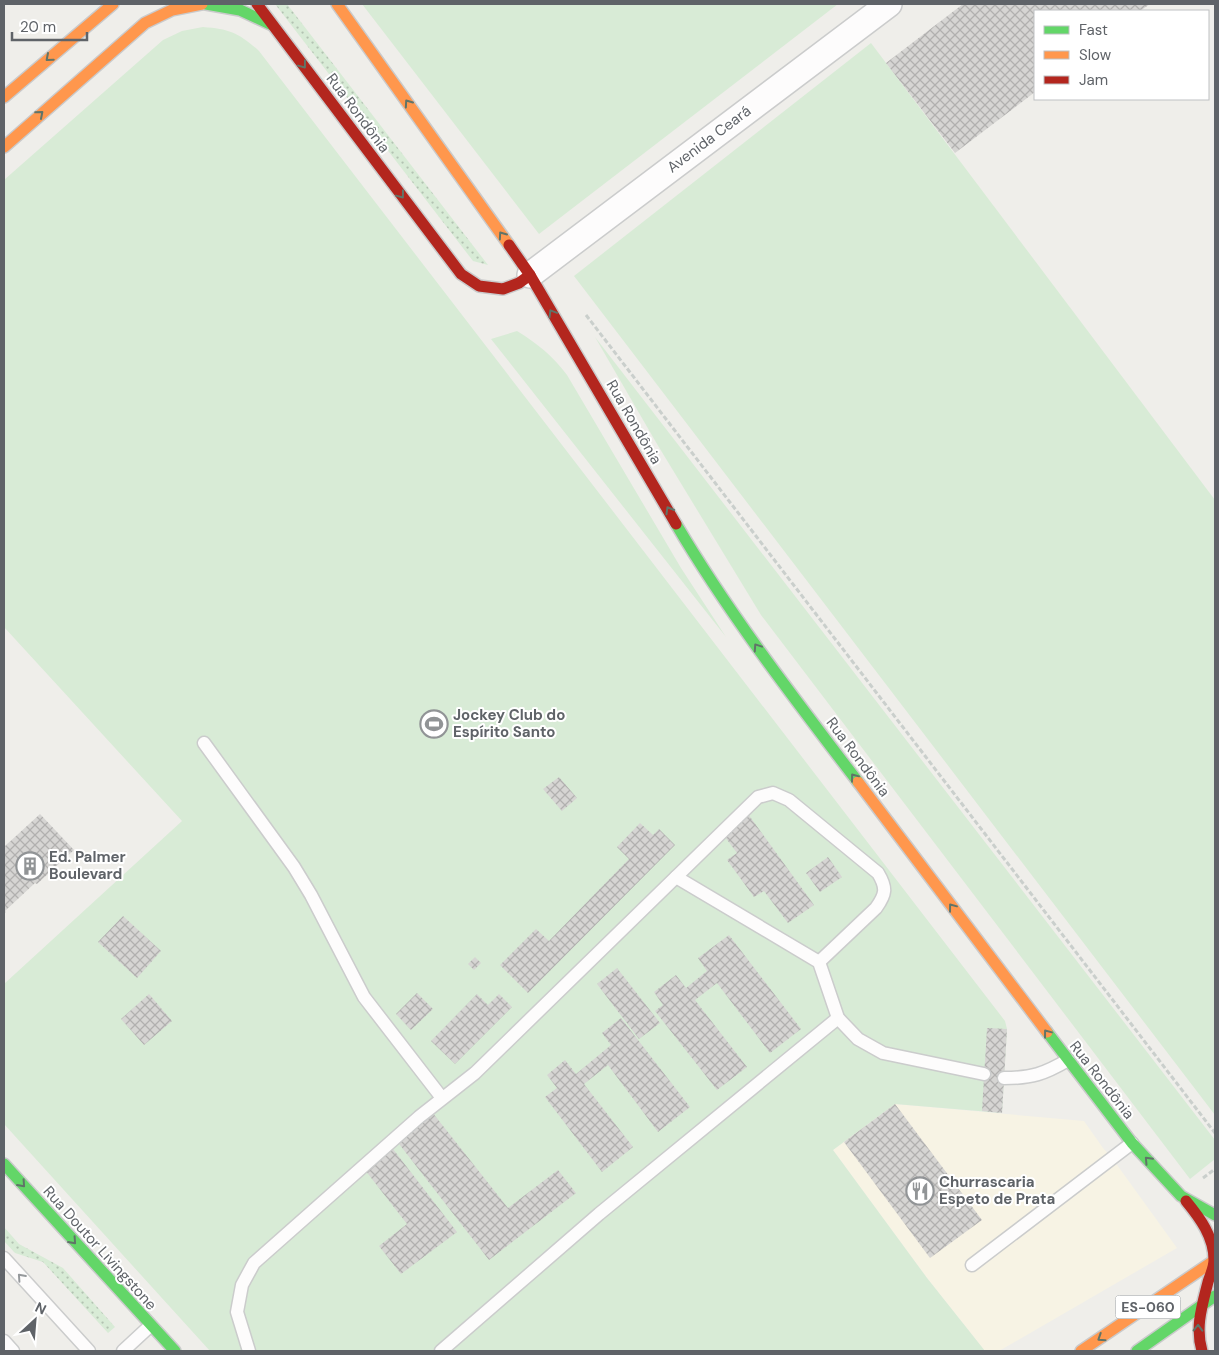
<svg xmlns="http://www.w3.org/2000/svg" width="1219" height="1355" font-family="'DM Sans',sans-serif">
	<defs>
		<pattern id="garden-dots" width="8" height="8" patternUnits="userSpaceOnUse" patternTransform="scale(1.25)"><rect width="8" height="8" fill="#d8ebd6"/><path d="M2 2h.1M6 6h.1" fill="none" stroke="#b2c2b1" stroke-width="1.8" stroke-linecap="round"/></pattern>
		<pattern id="building-cross-hatch" width="8" height="8" patternUnits="userSpaceOnUse" patternTransform="scale(1.25)"><rect width="8" height="8" fill="#d6d5d3"/><path d="M0 0l8 8M0 8l8-8" fill="none" stroke="#b1b0af"/></pattern>
	</defs>
	<rect width="100%" height="100%" fill="#efeeea"/>
	<path fill="#f7f3e4" d="M895 1104 1084 1121 1103 1148 1112 1158 1177 1248 999 1351H985L927 1278 833 1150Z"/>
	<g fill="#d8ebd6">
		<path d="M362 4H838L539 234Z"/>
		<path d="M203 27C230 29 239 33 259 51L1005 1021 1007 1029 1002 1113 895 1104 833 1150 927 1278 985 1351H210L4 1124V984L182 821 4 627V180L163 40 182 31Z"/>
		<path d="M871 43 1215 500V1115L574 276Z"/>
		<path d="M517 331C538 344 553 356 567 375L681 568 726 637 491 339Z"/>
		<path d="M595 337 1215 1140V1159L1190 1179 761 615 657 444Z"/>
	</g>
	<g fill="url(#garden-dots)">
		<path d="M275 4H287L488 265 473 261Z"/>
		<path d="M4 1227 19 1244 63 1268 115 1327 108 1333 43 1262 15 1253 4 1241Z"/>
	</g>
	<g fill="url(#building-cross-hatch)">
		<path d="M963 4H1150L1140 11H1035V92L955 153 886 63Z"/>
		<path d="M559 777 577 798 562 811 543 789Z"/>
		<path d="M40 814 74 850 37 884 35 883 5 911 6 912 4 914V847Z"/>
		<path d="M748 814 814 905 788 923 764 891 754 897 727 860 737 853 722 833Z"/>
		<path d="M640 823 653 835 659 829 675 845 528 993 500 965 536 929 549 941 629 859 617 847Z"/>
		<path d="M828 857 842 877 820 892 806 873Z"/>
		<path d="M123 916 161 951 137 978 98 942Z"/>
		<path d="M729 935 801 1029 770 1053 717 983 695 1000 747 1067 717 1090 655 1011 663 1005 654 992 676 975 686 988 707 971 698 958Z"/>
		<path d="M475 957 481 963 474 970 468 964Z"/>
		<path d="M617 968 660 1023 639 1039 597 984Z"/>
		<path d="M417 993 433 1009 411 1030 396 1014Z"/>
		<path d="M149 994 172 1021 144 1045 121 1019Z"/>
		<path d="M477 994 488 1005 499 994 512 1007 455 1064 431 1041Z"/>
		<path d="M621 1018 690 1107 658 1132 608 1065 584 1084 633 1147 602 1172 545 1097 557 1088 547 1075 565 1060 576 1074 611 1045 602 1033Z"/>
		<path d="M987 1028 1007 1029 1002 1113 982 1111Z"/>
		<path d="M895 1104 982 1220 930 1258 844 1142Z"/>
		<path d="M432 1112 508 1208 558 1170 576 1193 489 1260 396 1140Z"/>
		<path d="M393 1149 457 1232 401 1274 379 1246 407 1224 365 1170Z"/>
	</g>
	<g fill="none" stroke-linecap="round" stroke-linejoin="round">
		<g stroke="#cbcccc" stroke-width="15">
			<g id="lane">
				<path d="M204 743 294 867 311 895 364 997 442 1098"/>
				<path d="M676 877 819 962 838 1018 858 1039 883 1053 984 1074"/>
				<path d="M1004 1078C1032 1078 1044 1074 1068 1060"/>
				<path d="M4 1258 89 1351"/>
				<path d="M972 1265 1132 1143"/>
				<path d="M4 1341 13 1351"/>
				<path d="M123 1351 150 1326"/>
				<path d="M249 1351 237 1312 242 1285 254 1263 419 1117 475 1073 758 797 773 793 789 800 878 873C887 888 886 894 876 908L819 962"/>
				<path d="M441 1351 599 1214 838 1018"/>
			</g>
		</g>
		<g stroke="#cbcccc" stroke-width="28">
			<path id="street" d="M530 275 889 4"/>
		</g>
		<g stroke="#cacacb" stroke-width="14">
			<g id="fast">
				<path d="M206 4 240 10 270 24"/>
				<path d="M676 524C729 614 794 698 858 782"/>
				<path d="M1047 1032 1132 1143 1181 1196 1215 1215"/>
				<path d="M4 1164 175 1351"/>
				<path d="M1137 1351 1215 1296"/>
			</g>
		</g>
		<g stroke="#cacacb" stroke-width="14">
			<g id="slow">
				<path d="M337 4 509 245"/>
				<path d="M4 97 113 4"/>
				<path d="M4 147 145 23 172 10 202 4"/>
				<path d="M858 782 1047 1032"/>
				<path d="M1081 1351 1215 1260"/>
			</g>
		</g>
		<g stroke="#cacacb" stroke-width="14">
			<g id="jam">
				<path d="M257 4 461 274 479 286 503 289 519 283 530 275"/>
				<path d="M509 245 530 275 676 524"/>
				<path d="M1186 1201C1200 1218 1214 1237 1214 1260 1214 1268 1210 1275 1208 1282 1202 1306 1195 1327 1202 1351"/>
			</g>
		</g>
		<g stroke="#cacfcc" stroke-width="3" stroke-dasharray="5 2.5" stroke-linecap="butt">
			<path d="M586 315 1215 1133"/>
			<path d="M1203 1178 1215 1169"/>
		</g>
		<use href="#lane" stroke="#fdfcfc" stroke-width="12"/>
		<use href="#street" stroke="#fdfcfc" stroke-width="25"/>
		<use href="#fast" stroke="#63d668" stroke-width="11"/>
		<use href="#slow" stroke="#ff974d" stroke-width="11"/>
		<use href="#jam" stroke="#b3261e" stroke-width="11"/>
	</g>
	<defs><path id="oneway-chevron" d="M-2-3.5L2.5 0L-2 3.5" fill="none" stroke-width="1.6" stroke-linecap="round" stroke-linejoin="round" transform="scale(1.25)"/></defs>
	<g stroke="#607468">
		<use href="#oneway-chevron" transform="translate(49 58) rotate(139)"/>
		<use href="#oneway-chevron" transform="translate(303 65) rotate(53)"/>
		<use href="#oneway-chevron" transform="translate(408 103) rotate(-125)"/>
		<use href="#oneway-chevron" transform="translate(40 114) rotate(-41)"/>
		<use href="#oneway-chevron" transform="translate(401 195) rotate(53)"/>
		<use href="#oneway-chevron" transform="translate(502 235) rotate(-125)"/>
		<use href="#oneway-chevron" transform="translate(552 313) rotate(-121)"/>
		<use href="#oneway-chevron" transform="translate(669 510) rotate(-120)"/>
		<use href="#oneway-chevron" transform="translate(757 647) rotate(-124)"/>
		<use href="#oneway-chevron" transform="translate(854 777) rotate(-127)"/>
		<use href="#oneway-chevron" transform="translate(952 907) rotate(-127)"/>
		<use href="#oneway-chevron" transform="translate(1047 1033) rotate(-127)"/>
		<use href="#oneway-chevron" transform="translate(1148 1160) rotate(-133)"/>
		<use href="#oneway-chevron" transform="translate(22 1184) rotate(48)"/>
		<use href="#oneway-chevron" transform="translate(73 1241) rotate(48)"/>
		<use href="#oneway-chevron" transform="translate(1198 1328) rotate(-89)"/>
		<use href="#oneway-chevron" transform="translate(1101 1338) rotate(147)"/>
	</g>
	<use stroke="#96999c" href="#oneway-chevron" transform="translate(21 1277) rotate(-132)"/>
	<defs>
		<g id="stadium-ring" transform="scale(1.4375)"><circle r="9.5" fill="#fff" stroke="#919496" stroke-width="1.5"/><path d="M0-5a6.5 5 0 1 0 0 10a6.5 5 0 1 0 0-10ZM-3.5-1.8h7v3.6h-7Z" fill="#919496"/></g>
		<g id="building-ring" transform="scale(1.4375)"><circle r="9.5" fill="#fff" stroke="#919496" stroke-width="1.5"/><path d="M-4-6H4V6H1V3H-1V6H-4ZM-2.5-4.3h1.7v1.8h-1.7ZM.8-4.3h1.7v1.8H.8ZM-2.5-1h1.7V.8h-1.7ZM.8-1h1.7V.8H.8Z" fill="#919496"/></g>
		<g id="restaurant-ring" transform="scale(1.4375)"><circle r="9.5" fill="#fff" stroke="#919496" stroke-width="1.5"/><path d="M-5-6h1v4h1v-4h1v4h1v-4h1v5L-1.5 .5V6h-2V.5L-5-1ZM5-6V6H3V1.5H1.5Q1.5-4 5-6Z" fill="#919496"/></g>
	</defs>
	<g fill-rule="evenodd">
		<use href="#stadium-ring" x="434" y="724"/>
		<use href="#building-ring" x="30" y="866"/>
		<use href="#restaurant-ring" x="920" y="1191"/>
	</g>
	<g text-anchor="middle" stroke-width="4" stroke-linejoin="round" paint-order="stroke">
		<rect fill="#fff" stroke="#8f9295" stroke-width="1" x="1115.5" y="1295.5" width="65" height="23" rx="4"/>
		<g font-size="14" font-weight="bold" fill="#5f6368">
			<text x="1148" y="1312">ES-060</text>
		</g>
		<g font-size="15" fill="#5f6368" stroke="#fff">
			<text transform="translate(358 113) rotate(53)" y="5">Rua Rondônia</text>
			<text transform="translate(709 139) rotate(-37)" y="5">Avenida Ceará</text>
			<text transform="translate(634 422) rotate(60)" y="5">Rua Rondônia</text>
			<text transform="translate(858 757) rotate(53)" y="5">Rua Rondônia</text>
			<text transform="translate(1102 1080) rotate(52)" y="5">Rua Rondônia</text>
			<text transform="translate(100 1248) rotate(48)" y="5">Rua Doutor Livingstone</text>
		</g>
		<g font-size="15" font-weight="bold" fill="#5f6368" stroke="#fff" text-anchor="start">
			<text x="453" y="720">Jockey Club do<tspan x="453" dy="17">Espírito Santo</tspan></text>
			<text x="49" y="862">Ed. Palmer<tspan x="49" dy="17">Boulevard</tspan></text>
			<text x="939" y="1187">Churrascaria<tspan x="939" dy="17">Espeto de Prata</tspan></text>
		</g>
	</g>
	<rect width="1219" height="1355" fill="none" stroke="#5f6368" stroke-width="10"/>
	<rect x="1034" y="10" width="175" height="90" fill="#ffffff" stroke="#bfc1c3"/>
	<rect x="1044" y="26" width="25" height="8" fill="#63d668" stroke="#bfc1c3"/>
	<text x="1079" y="35" font-size="15" fill="#5f6368">Fast</text>
	<rect x="1044" y="51" width="25" height="8" fill="#ff974d" stroke="#bfc1c3"/>
	<text x="1079" y="60" font-size="15" fill="#5f6368">Slow</text>
	<rect x="1044" y="76" width="25" height="8" fill="#b3261e" stroke="#bfc1c3"/>
	<text x="1079" y="85" font-size="15" fill="#5f6368">Jam</text>
	<g transform="translate(35 1320) rotate(26)" stroke="#ffffff" stroke-width="4" paint-order="stroke">
	<path d="M0-4L9 19L0 12L-9 19Z" fill="#5f6368"/>
	<text y="-8" font-size="14" font-weight="bold" text-anchor="middle" fill="#5f6368">N</text>
	</g>
	<path d="M12 32v8h75v-8" fill="none" stroke="#5f6368" stroke-width="2.5"/>
	<text x="20" y="32" font-size="15" fill="#5f6368" stroke="#ffffff" stroke-width="4" paint-order="stroke">20 m</text>
</svg>
